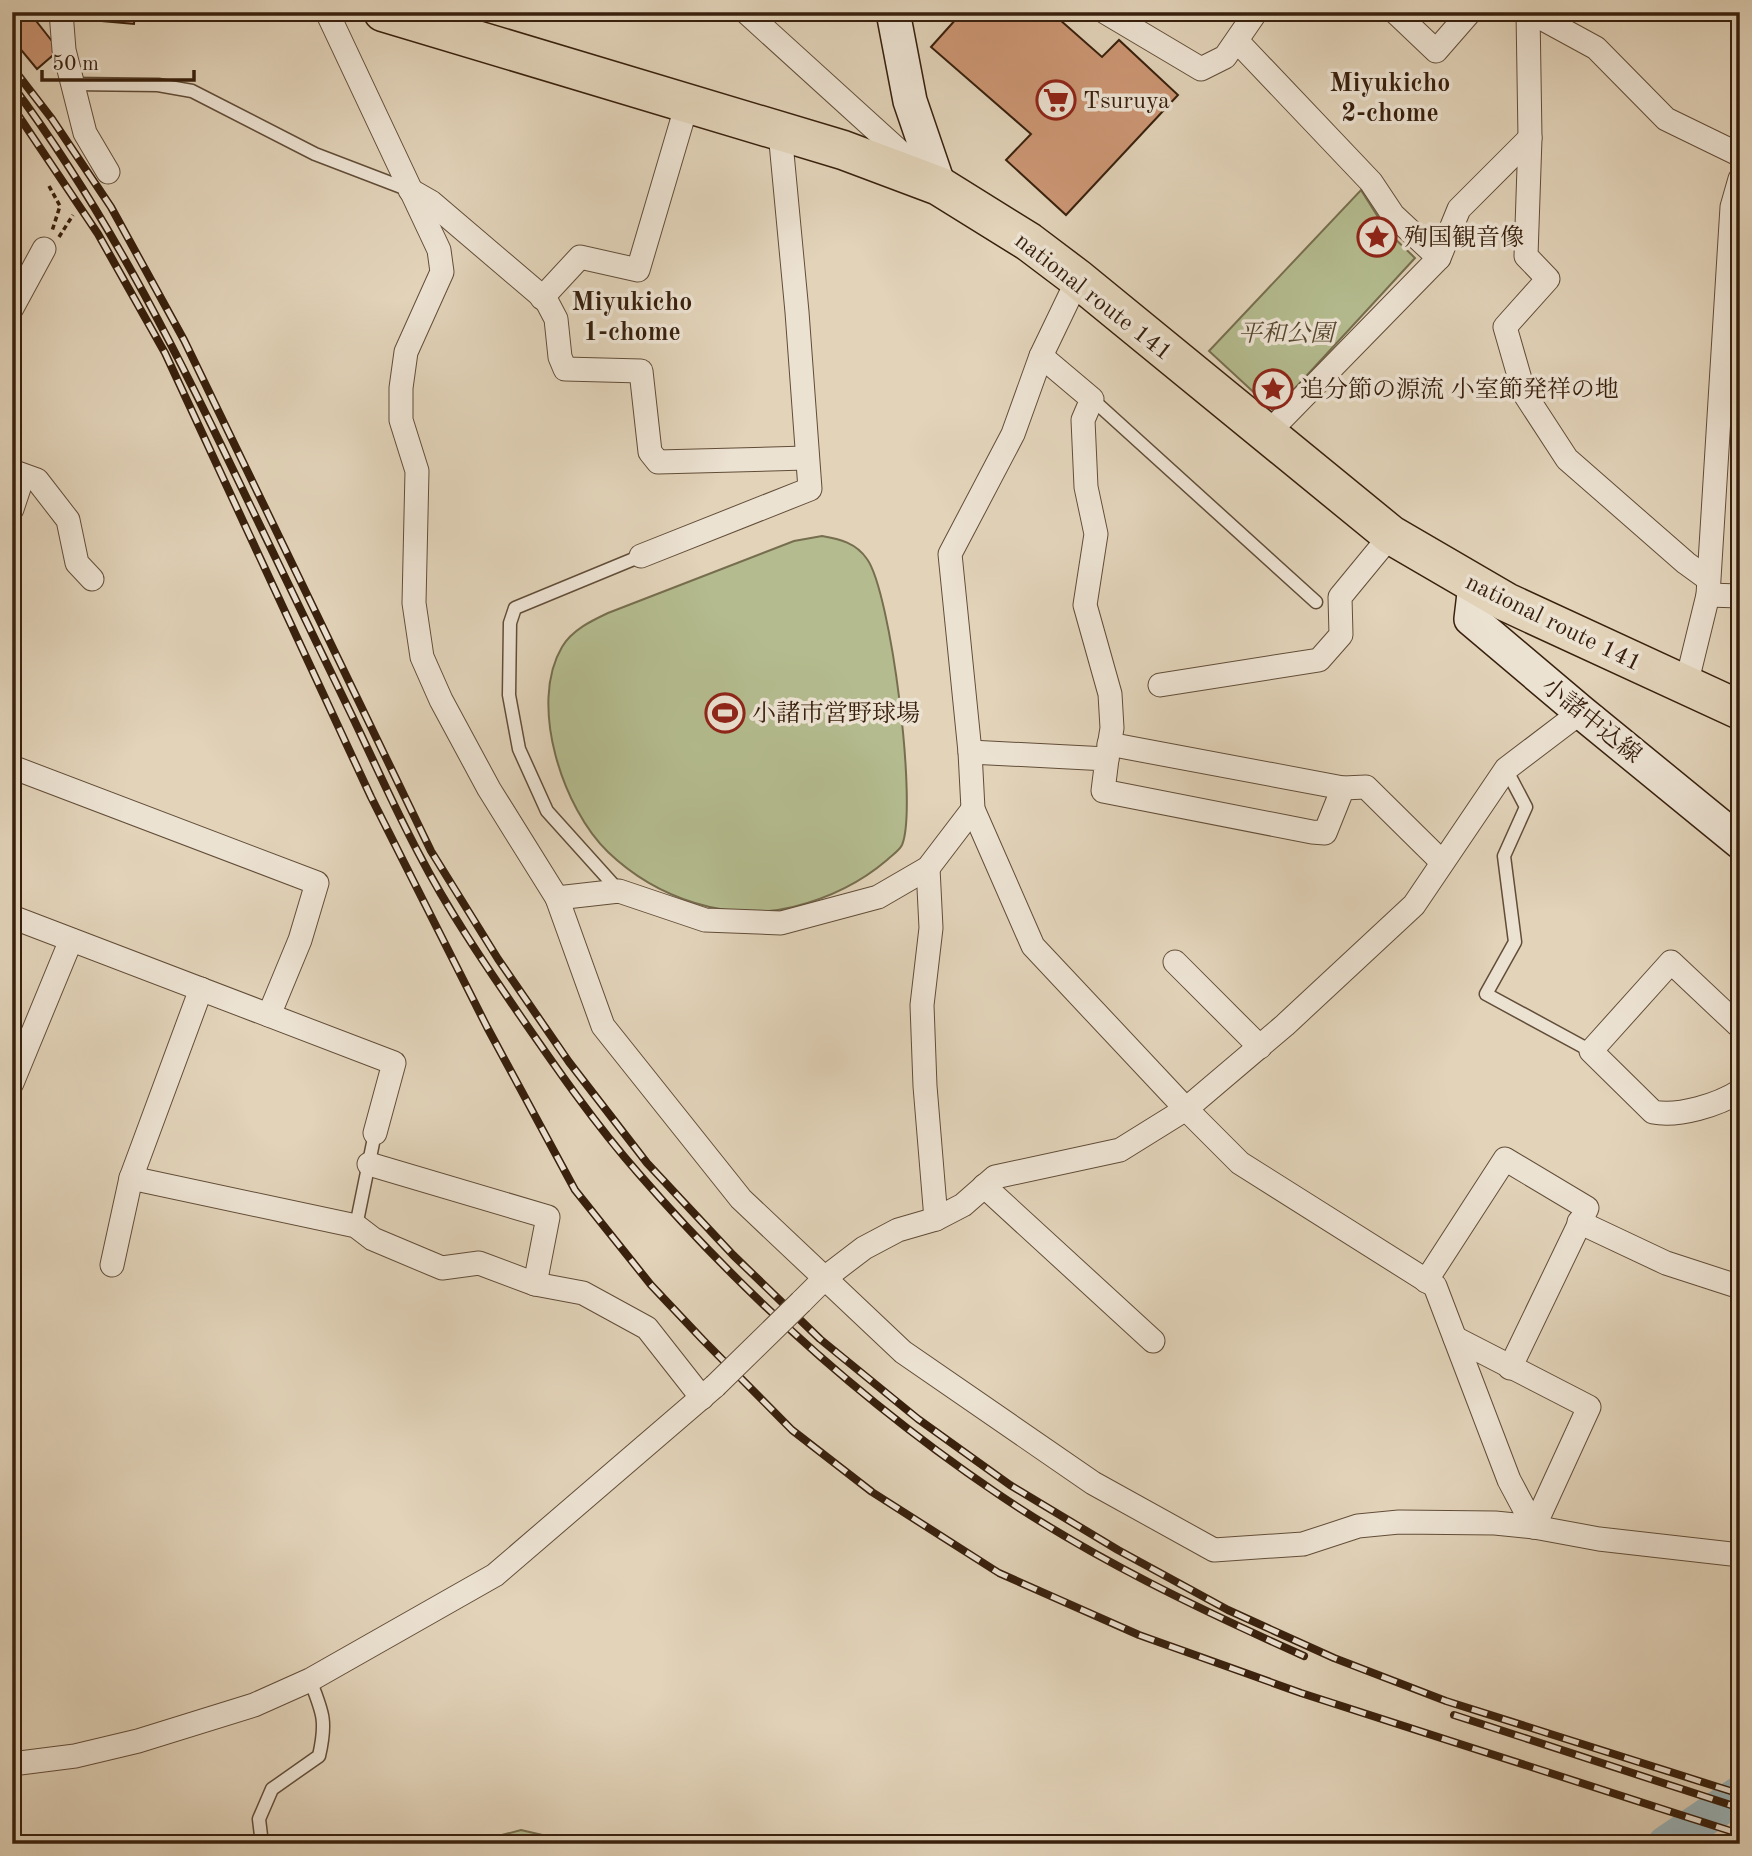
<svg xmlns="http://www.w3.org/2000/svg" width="1752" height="1856" font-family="'Old Standard TT','Noto Serif JP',serif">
	<rect width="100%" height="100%" fill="#e2d3b9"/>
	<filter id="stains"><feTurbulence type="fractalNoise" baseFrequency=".00286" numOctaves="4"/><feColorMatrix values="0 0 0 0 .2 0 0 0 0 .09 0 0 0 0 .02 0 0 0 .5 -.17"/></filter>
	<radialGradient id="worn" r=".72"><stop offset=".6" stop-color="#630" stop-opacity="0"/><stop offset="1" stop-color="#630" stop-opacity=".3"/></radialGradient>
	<g fill="#b4bc8f" stroke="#766e4e" stroke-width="2">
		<path d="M1361 190 1387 231 1415 258 1274 411 1209 351Z"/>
		<path d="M822 536C840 539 856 543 867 559 891 592 918 808 902 845 899 851 892 855 887 860 859 884 829 898 793 907 728 923 656 898 608 852 563 809 528 704 562 647 572 630 591 621 608 613L794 541Z"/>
		<path d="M521 1830 581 1844H468Z"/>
	</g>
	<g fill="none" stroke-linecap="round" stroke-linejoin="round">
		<path stroke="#9ab5bb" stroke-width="37" d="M1666 1844 1740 1794"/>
	</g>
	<g fill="#cc9674" stroke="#38200d" stroke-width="2">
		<path d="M12 12H29L59 50 37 69 12 39Z"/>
		<path d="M92 12H135L134 24 91 20Z"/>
		<path d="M950 12H1051L1102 57 1119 40 1178 95 1066 215 1006 160 1031 134 931 47 957 18Z"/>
	</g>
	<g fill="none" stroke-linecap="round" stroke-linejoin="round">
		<g stroke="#624d38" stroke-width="15">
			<g id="lane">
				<path d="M71 84 158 85 192 91 315 154 409 190"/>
				<path d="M1092 399 1316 602"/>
				<path d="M1506 769 1526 807 1504 856 1515 942 1486 994 1591 1051"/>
				<path d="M619 891 547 811 519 749 509 695 510 623 515 608 641 556"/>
				<path d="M356 1226 375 1133"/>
				<path d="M262 1844 259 1819 272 1789 319 1756C327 1721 323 1713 310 1680"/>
			</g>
		</g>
		<g stroke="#624d38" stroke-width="25">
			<g id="street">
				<path d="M61 12 64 50 85 133 108 172"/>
				<path d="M327 12 439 250 442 272 406 352 401 388V420L417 471 414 603 422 657 441 700 489 789 557 898 603 1026 741 1199 903 1352 1093 1483 1214 1550 1303 1544 1358 1526 1399 1522 1495 1523 1534 1527 1599 1539 1740 1555"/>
				<path d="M746 12 920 170"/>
				<path d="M1105 12 1201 69 1225 57 1256 12"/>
				<path d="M1395 12 1436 51 1470 12"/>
				<path d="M1528 12 1530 138 1526 256 1548 279 1505 327 1524 393 1567 459 1686 563 1708 579"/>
				<path d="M1530 12 1596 48 1666 119 1740 155"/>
				<path d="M1237 41 1371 182 1393 215 1439 258"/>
				<path d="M410 190 431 202 546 300 556 319 560 357 565 369 641 371 650 452 658 462 806 458"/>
				<path d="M1078 279 1041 356 1013 434 950 554 970 752 973 809 1033 946 1186 1109 1240 1163 1435 1286 1509 1480 1534 1527"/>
				<path d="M542 298 580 257 638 270 687 104"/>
				<path d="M12 308 44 249"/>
				<path d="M1041 356 1092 399 1083 420 1086 487 1096 534 1085 605 1110 694 1112 728 1107 759"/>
				<path d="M1266 435 1439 258 1459 209 1530 138"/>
				<path d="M12 471 37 480 68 520 77 563 92 579"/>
				<path d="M12 509 23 476"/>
				<path d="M641 556 810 489 797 312 780 132"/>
				<path d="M1708 595 1740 596"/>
				<path d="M1160 685 1319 660 1341 635 1340 597 1391 535"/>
				<path d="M1686 685 1708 595 1732 207 1740 179"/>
				<path d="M1109 744 1343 788"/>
				<path d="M970 752 1107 759 1103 791 1312 832 1325 833 1343 788 1366 787 1442 862"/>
				<path d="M12 767 317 883 300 940 269 1015"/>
				<path d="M928 868 931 928 922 1005 925 1086 936 1219"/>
				<path d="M557 898 619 891 705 920 781 923 878 897 928 868 973 809"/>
				<path d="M12 917 394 1063 375 1133"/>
				<path d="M1175 962 1260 1047"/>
				<path d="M1740 1027 1671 962 1591 1051 1653 1112C1679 1117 1718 1105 1740 1091"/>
				<path d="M12 1083 71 940"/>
				<path d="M369 1164 548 1217 535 1284"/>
				<path d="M131 1178 356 1226 373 1239 442 1268 479 1263 535 1284 583 1293 647 1328 702 1398"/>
				<path d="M984 1186 1153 1341"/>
				<path d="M1579 1222 1666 1263 1740 1287"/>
				<path d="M112 1265 131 1178 201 989"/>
				<path d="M1426 1281 1505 1159 1587 1208 1510 1368"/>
				<path d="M801 1302 826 1277 864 1248 898 1230 936 1219 963 1205 995 1177 1120 1150 1186 1109 1285 1025 1414 905 1506 769 1581 712"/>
				<path d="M1455 1338 1589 1407 1534 1527"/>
				<path d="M12 1764 75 1756 138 1741 254 1705 310 1680 495 1575 715 1386"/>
			</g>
		</g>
		<g stroke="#38200d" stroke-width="36">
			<g id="secondary">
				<path d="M893 12 910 101 939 186"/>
				<path d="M1475 585 1471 619 1581 712 1740 842"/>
			</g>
		</g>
		<g stroke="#38200d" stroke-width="41">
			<path id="highway" d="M383 12 843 150 939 186 1029 242 1078 279 1391 535 1506 602 1740 710"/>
		</g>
		<g stroke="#38200d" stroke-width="3.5" stroke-dasharray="5 3.5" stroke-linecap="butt">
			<path d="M49 186 60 206 52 231"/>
			<path d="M59 237 73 215"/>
		</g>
		<use href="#lane" stroke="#ece2d2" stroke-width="12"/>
		<use href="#street" stroke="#ece2d2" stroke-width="23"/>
		<use href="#secondary" stroke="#ece2d2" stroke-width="33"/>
		<use href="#highway" stroke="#e2d3b9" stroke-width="38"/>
		<g stroke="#38200d" stroke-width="8">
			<g id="rail">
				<path d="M12 67 52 119 111 207 184 340 431 851 498 959 569 1062 647 1163 733 1255 820 1339 918 1419 1010 1485 1118 1550 1228 1610 1334 1658 1446 1701 1740 1794"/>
				<path d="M12 85C103 207 171 340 236 476 276 558 315 640 355 722 376 766 396 811 419 854 448 910 484 963 519 1014 557 1069 595 1124 639 1174 744 1295 865 1404 998 1494 1094 1559 1199 1609 1304 1656"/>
				<path d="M12 106 98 234 165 353 371 797 487 1027 575 1190 651 1285 703 1340 792 1430 872 1492 999 1573 1139 1635 1301 1693 1740 1834"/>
				<path d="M1454 1715 1740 1808"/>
			</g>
		</g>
		<use href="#rail" stroke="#ece2d2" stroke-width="5" stroke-dasharray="16" stroke-linecap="butt"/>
		<g stroke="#624d38" stroke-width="25" stroke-linecap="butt">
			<path id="street-bridge" d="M715 1386 801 1302"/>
		</g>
		<use href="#street-bridge" stroke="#ece2d2" stroke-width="23"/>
	</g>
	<defs>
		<g id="supermarket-ring" transform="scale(2.0125)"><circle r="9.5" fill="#ece2d2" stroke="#8f2418" stroke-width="1.5"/><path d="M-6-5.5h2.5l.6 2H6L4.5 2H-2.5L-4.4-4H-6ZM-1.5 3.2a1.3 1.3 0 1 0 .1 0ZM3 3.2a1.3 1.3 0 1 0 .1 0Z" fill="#8f2418"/></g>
		<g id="sight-ring" transform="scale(2.0125)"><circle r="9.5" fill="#ece2d2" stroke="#8f2418" stroke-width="1.5"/><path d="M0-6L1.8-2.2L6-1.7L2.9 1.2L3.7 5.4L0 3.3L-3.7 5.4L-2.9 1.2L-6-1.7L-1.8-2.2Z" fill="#8f2418"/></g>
		<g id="stadium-ring" transform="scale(2.0125)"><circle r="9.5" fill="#ece2d2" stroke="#8f2418" stroke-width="1.5"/><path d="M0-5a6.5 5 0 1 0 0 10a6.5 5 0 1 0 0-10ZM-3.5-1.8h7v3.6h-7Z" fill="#8f2418"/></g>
	</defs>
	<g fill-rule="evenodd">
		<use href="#supermarket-ring" x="1056" y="100"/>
		<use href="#sight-ring" x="1377" y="237"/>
		<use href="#sight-ring" x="1273" y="389"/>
		<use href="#stadium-ring" x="725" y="713"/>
	</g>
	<g text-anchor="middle" stroke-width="7" stroke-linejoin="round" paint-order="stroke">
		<g font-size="24" fill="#38200d" stroke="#ece2d2" text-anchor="start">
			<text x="1083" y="108">Tsuruya</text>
			<text x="1404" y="245">殉国観音像</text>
			<text x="1300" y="397">追分節の源流 小室節発祥の地</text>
			<text x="752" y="721">小諸市営野球場</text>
		</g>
		<g font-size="24" fill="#38200d" stroke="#ece2d2">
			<text transform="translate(1094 296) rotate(38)" y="8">national route 141</text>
			<text transform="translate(1554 622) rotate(26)" y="8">national route 141</text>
			<text transform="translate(1592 720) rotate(39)" y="8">小諸中込線</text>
		</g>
		<g font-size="24" font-style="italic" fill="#57472e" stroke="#ece2d2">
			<text x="1286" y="341">平和公園</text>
		</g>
		<g font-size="26" font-weight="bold" fill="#38200d" stroke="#ece2d2">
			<text x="1390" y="91">Miyukicho<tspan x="1390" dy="30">2-chome</tspan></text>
			<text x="632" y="310">Miyukicho<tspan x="632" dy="30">1-chome</tspan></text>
		</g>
	</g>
	<rect width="1752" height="1856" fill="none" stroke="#e2d3b9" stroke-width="42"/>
	<rect x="14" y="14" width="1724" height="1828" fill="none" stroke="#38200d" stroke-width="3.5"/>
	<rect x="21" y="21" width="1710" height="1814" fill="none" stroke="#38200d" stroke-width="2"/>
	<path d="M42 70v10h152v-10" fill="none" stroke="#38200d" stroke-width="3.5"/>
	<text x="52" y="70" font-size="21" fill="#38200d" stroke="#ece2d2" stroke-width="5" paint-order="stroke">50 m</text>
	<rect width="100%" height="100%" filter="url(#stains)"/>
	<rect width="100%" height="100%" fill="url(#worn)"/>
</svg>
